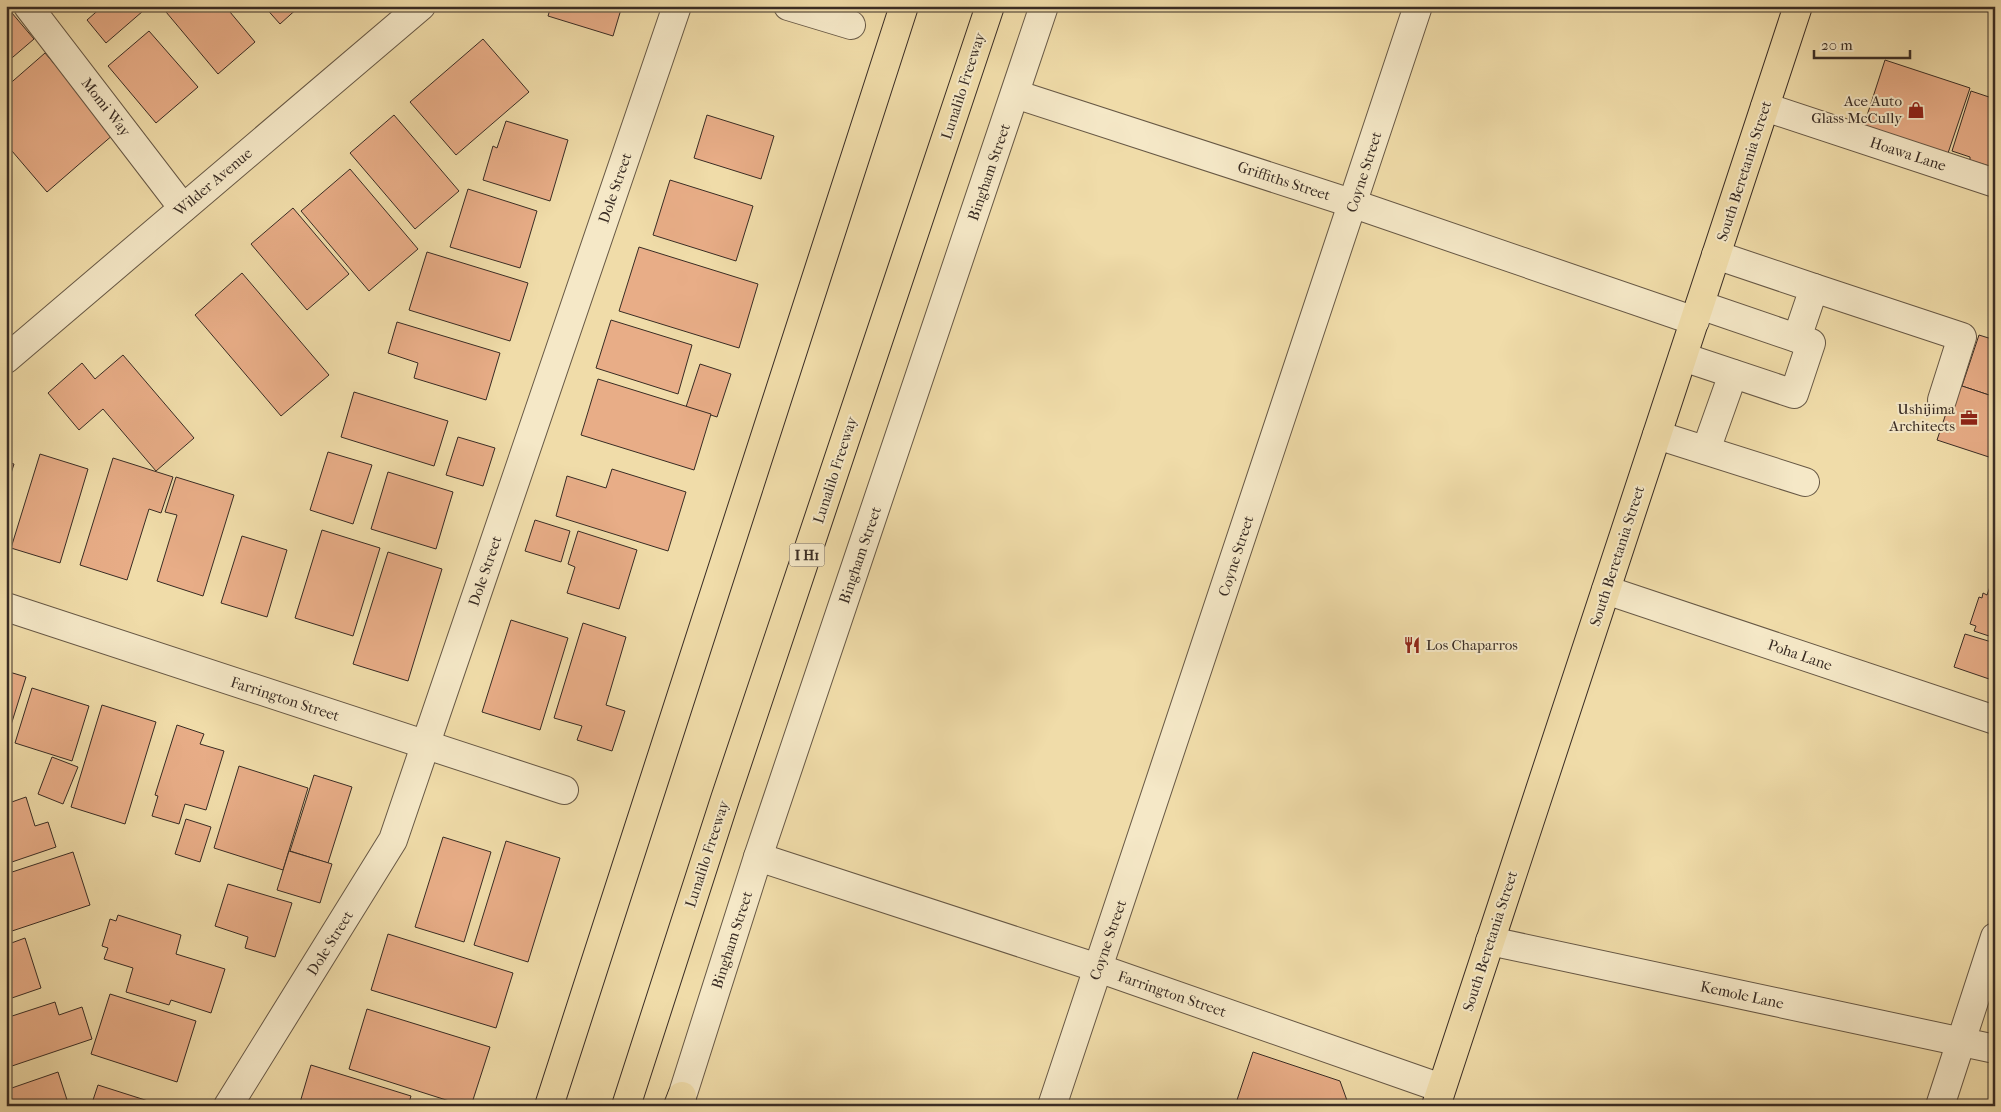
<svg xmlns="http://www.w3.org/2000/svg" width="2001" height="1112" font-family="'IM FELL French Canon',serif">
	<rect width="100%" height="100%" fill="#f0dca9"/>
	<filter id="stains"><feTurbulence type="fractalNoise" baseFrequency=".004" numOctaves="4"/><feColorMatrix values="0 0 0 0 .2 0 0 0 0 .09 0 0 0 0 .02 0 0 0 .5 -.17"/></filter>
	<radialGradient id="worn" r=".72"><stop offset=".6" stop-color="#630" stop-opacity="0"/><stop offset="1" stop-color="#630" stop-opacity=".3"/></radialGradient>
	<g fill="#e8ad87" stroke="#392c24">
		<path d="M6 6 34 39 6 63Z"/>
		<path d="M103 6H140L143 11 106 43 87 20Z"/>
		<path d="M161 6H225L255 42 218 74Z"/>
		<path d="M264 6H300L280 24Z"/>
		<path d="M551 6H622L613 36 548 16Z"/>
		<path d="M149 31 198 87 156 123 108 66Z"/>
		<path d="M483 39 529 92 456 155 410 102Z"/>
		<path d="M45 53 114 134 47 192 6 144V87Z"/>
		<path d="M1885 60 1970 88 1946 159 1862 131Z"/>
		<path d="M1971 91 1995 99V168L1970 160V157L1952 151Z"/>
		<path d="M394 115 459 191 415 229 350 153Z"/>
		<path d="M707 115 774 136 761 179 694 158Z"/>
		<path d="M506 121 568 140 550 201 483 180 493 146 497 148Z"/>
		<path d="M350 169 418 249 369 291 301 211Z"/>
		<path d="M670 180 753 206 736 261 653 235Z"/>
		<path d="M468 189 537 211 520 268 450 247Z"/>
		<path d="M293 208 349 274 307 310 251 244Z"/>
		<path d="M639 247 758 284 739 348 619 311Z"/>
		<path d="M427 252 528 283 510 341 409 310Z"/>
		<path d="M242 273 329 375 281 416 195 315Z"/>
		<path d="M611 320 692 345 678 394 596 368Z"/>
		<path d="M397 322 500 353 486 400 414 378 418 363 388 353Z"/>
		<path d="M1979 335 1995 340V397L1962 386Z"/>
		<path d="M123 355 194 438 156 471 103 409 79 430 48 393 82 363 95 379Z"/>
		<path d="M700 364 731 374 717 417 686 407Z"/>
		<path d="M598 379 711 414 694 470 581 435Z"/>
		<path d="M1956 384 1995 397V459L1937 440Z"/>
		<path d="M354 392 448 421 434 466 341 437Z"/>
		<path d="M458 437 495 448 483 486 446 475Z"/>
		<path d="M328 452 372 465 353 524 310 510Z"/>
		<path d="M40 454 88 469 60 563 11 548Z"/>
		<path d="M113 458 173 477 161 513 149 509 127 580 80 565Z"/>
		<path d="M6 462 14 464 6 489Z"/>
		<path d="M612 469 686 492 668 551 556 516 567 476 606 488Z"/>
		<path d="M388 472 453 492 436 549 371 529Z"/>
		<path d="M176 477 234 495 203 596 157 581 177 515 165 512Z"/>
		<path d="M535 520 570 531 561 562 525 551Z"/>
		<path d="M322 530 380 548 353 636 295 618Z"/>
		<path d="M578 531 637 550 619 609 567 593 575 567 568 564Z"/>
		<path d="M242 536 287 550 267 617 221 603Z"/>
		<path d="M388 552 442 569 408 681 353 664Z"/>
		<path d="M1992 581 1995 582V638L1974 631 1976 626 1970 624 1979 597 1982 598 1983 593 1987 595Z"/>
		<path d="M511 620 568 638 540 730 482 712Z"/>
		<path d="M583 623 626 637 606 705 625 711 612 751 577 740 582 726 554 718Z"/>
		<path d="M1965 634 1995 643V681L1954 667Z"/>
		<path d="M6 671 26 677 6 741Z"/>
		<path d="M32 688 89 706 72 761 15 743Z"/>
		<path d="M102 705 156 722 125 824 71 807Z"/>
		<path d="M177 725 204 734 200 744 224 751 206 810 185 804 179 824 152 816 158 796 155 795Z"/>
		<path d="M52 757 78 767 63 804 38 794Z"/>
		<path d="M239 766 308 788 283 870 214 848Z"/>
		<path d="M314 775 352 787 328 863 290 851Z"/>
		<path d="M26 797 35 826 48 822 56 847 6 864V804Z"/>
		<path d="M186 819 211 827 200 862 175 854Z"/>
		<path d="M443 837 491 852 464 942 415 927Z"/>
		<path d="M506 841 560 858 528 962 474 945Z"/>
		<path d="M289 851 332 864 320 903 277 890Z"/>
		<path d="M73 852 90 905 6 933V874Z"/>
		<path d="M228 884 292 903 275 957 245 948 248 937 215 926Z"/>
		<path d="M118 915 181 935 176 954 225 969 211 1013 171 1000 169 1005 126 992 133 968 104 959 108 948 102 946 110 919 116 921Z"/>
		<path d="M388 934 513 973 496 1028 371 990Z"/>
		<path d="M25 938 41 988 6 1000V945Z"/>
		<path d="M110 994 196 1021 177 1082 91 1054Z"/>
		<path d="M55 1002 59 1015 82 1007 92 1039 6 1068V1018Z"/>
		<path d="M367 1009 490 1047 471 1106H465L349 1069Z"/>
		<path d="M1253 1052 1340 1081 1349 1106H1235Z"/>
		<path d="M311 1065 411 1096 408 1106H299Z"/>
		<path d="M58 1072 69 1106H6V1090Z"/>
		<path d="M98 1085 164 1106H91Z"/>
	</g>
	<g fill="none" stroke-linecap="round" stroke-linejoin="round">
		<g stroke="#675845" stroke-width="30">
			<g id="minor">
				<path d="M28 6 183 208"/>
				<path d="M788 6 851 25"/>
				<path d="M1015 94 1354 204 1695 321"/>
				<path d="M1765 107 1995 183"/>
				<path d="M1716 255 1814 288 1797 338"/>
				<path d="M1814 288 1962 337 1942 400"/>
				<path d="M1683 357 1794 394 1811 343 1700 305"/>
				<path d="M6 359 421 6"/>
				<path d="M1657 435 1805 482"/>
				<path d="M1706 450 1733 374"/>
				<path d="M1606 590 1995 720"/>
				<path d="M6 607 564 790"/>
				<path d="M758 857 1098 968 1441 1088"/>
				<path d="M1490 941 1995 1049"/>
				<path d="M228 1106 393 840 677 6"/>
				<path d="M679 1106 758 857 1044 6"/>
				<path d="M1052 1106 1418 6"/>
				<path d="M1940 1106 1995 937"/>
			</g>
		</g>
		<g stroke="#392c24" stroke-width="30">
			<path id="major" d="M1436 1106 1798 6"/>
		</g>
		<g stroke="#392c24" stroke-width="30">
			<g id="highway">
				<path d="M549 1106 904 6"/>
				<path d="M626 1106 725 799 990 6"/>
				<path d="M678 1106 682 1096"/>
			</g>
		</g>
		<use href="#minor" stroke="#f5e8c7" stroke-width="28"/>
		<use href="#major" stroke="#f0dca9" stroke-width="28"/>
		<use href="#highway" stroke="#f0dca9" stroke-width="28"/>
	</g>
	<defs>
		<g id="shop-bare" transform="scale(1.35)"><path d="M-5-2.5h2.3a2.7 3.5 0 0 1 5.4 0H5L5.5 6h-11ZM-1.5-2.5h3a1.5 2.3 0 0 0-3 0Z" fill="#8f2418" stroke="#f5e8c7" stroke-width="2.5" paint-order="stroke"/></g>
		<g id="office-bare" transform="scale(1.35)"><path d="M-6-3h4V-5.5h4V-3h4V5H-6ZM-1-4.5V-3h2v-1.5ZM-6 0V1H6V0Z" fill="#8f2418" stroke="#f5e8c7" stroke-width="2.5" paint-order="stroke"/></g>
		<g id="restaurant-bare" transform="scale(1.35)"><path d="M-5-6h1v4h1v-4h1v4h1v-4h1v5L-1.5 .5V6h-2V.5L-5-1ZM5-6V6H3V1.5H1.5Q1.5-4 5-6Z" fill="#8f2418" stroke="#f5e8c7" stroke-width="2.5" paint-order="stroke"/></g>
	</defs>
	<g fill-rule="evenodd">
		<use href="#shop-bare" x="1916" y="110"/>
		<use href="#office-bare" x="1969" y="418"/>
		<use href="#restaurant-bare" x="1412" y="645"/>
	</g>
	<g text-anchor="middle" stroke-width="4" stroke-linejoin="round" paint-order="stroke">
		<rect fill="#f5e8c7" stroke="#716455" stroke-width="1" x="789.5" y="543.5" width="35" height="23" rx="4"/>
		<g font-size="14" font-weight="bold" fill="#392c24">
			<text x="807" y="560">I H1</text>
		</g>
		<g font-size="15" fill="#392c24" stroke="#f5e8c7">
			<text transform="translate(963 86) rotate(-72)" y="5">Lunalilo Freeway</text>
			<text transform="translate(106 107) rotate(52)" y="5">Momi Way</text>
			<text transform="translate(1908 154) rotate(18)" y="5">Hoawa Lane</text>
			<text transform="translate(1744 171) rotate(-72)" y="5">South Beretania Street</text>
			<text transform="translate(989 172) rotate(-71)" y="5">Bingham Street</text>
			<text transform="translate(1364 172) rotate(-72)" y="5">Coyne Street</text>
			<text transform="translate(1284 181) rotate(18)" y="5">Griffiths Street</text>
			<text transform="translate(213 182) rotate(-40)" y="5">Wilder Avenue</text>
			<text transform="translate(615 188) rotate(-71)" y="5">Dole Street</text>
			<text transform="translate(835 470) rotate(-72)" y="5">Lunalilo Freeway</text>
			<text transform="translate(860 555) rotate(-71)" y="5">Bingham Street</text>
			<text transform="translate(1236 556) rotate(-72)" y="5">Coyne Street</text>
			<text transform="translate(1617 556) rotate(-72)" y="5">South Beretania Street</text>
			<text transform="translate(485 571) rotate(-71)" y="5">Dole Street</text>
			<text transform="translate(1800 655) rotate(19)" y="5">Poha Lane</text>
			<text transform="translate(285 699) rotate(18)" y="5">Farrington Street</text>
			<text transform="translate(707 854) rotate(-72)" y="5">Lunalilo Freeway</text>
			<text transform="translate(732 940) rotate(-72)" y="5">Bingham Street</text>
			<text transform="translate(1108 940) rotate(-71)" y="5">Coyne Street</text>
			<text transform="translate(1490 941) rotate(-72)" y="5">South Beretania Street</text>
			<text transform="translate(330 943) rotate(-58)" y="5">Dole Street</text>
			<text transform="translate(1172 994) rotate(19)" y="5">Farrington Street</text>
			<text transform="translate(1742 995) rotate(12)" y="5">Kemole Lane</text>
		</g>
		<g font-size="15" fill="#392c24" stroke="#f5e8c7" text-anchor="end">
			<text x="1902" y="106">Ace Auto<tspan x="1902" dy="17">Glass McCully</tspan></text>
			<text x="1955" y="414">Ushijima<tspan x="1955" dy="17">Architects</tspan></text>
			<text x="1426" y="650" text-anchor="start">Los Chaparros</text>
		</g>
	</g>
	<rect width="2001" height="1112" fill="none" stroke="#f0dca9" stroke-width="25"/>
	<rect x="8" y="8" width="1986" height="1097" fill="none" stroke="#392c24" stroke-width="2.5"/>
	<rect x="12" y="12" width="1976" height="1087" fill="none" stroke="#392c24"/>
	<path d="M1814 50v8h96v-8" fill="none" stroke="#392c24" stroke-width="2.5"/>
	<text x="1821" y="50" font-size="15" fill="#392c24" stroke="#f5e8c7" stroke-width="4" paint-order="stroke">20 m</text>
	<rect width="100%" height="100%" filter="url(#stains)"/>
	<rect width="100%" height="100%" fill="url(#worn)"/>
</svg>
